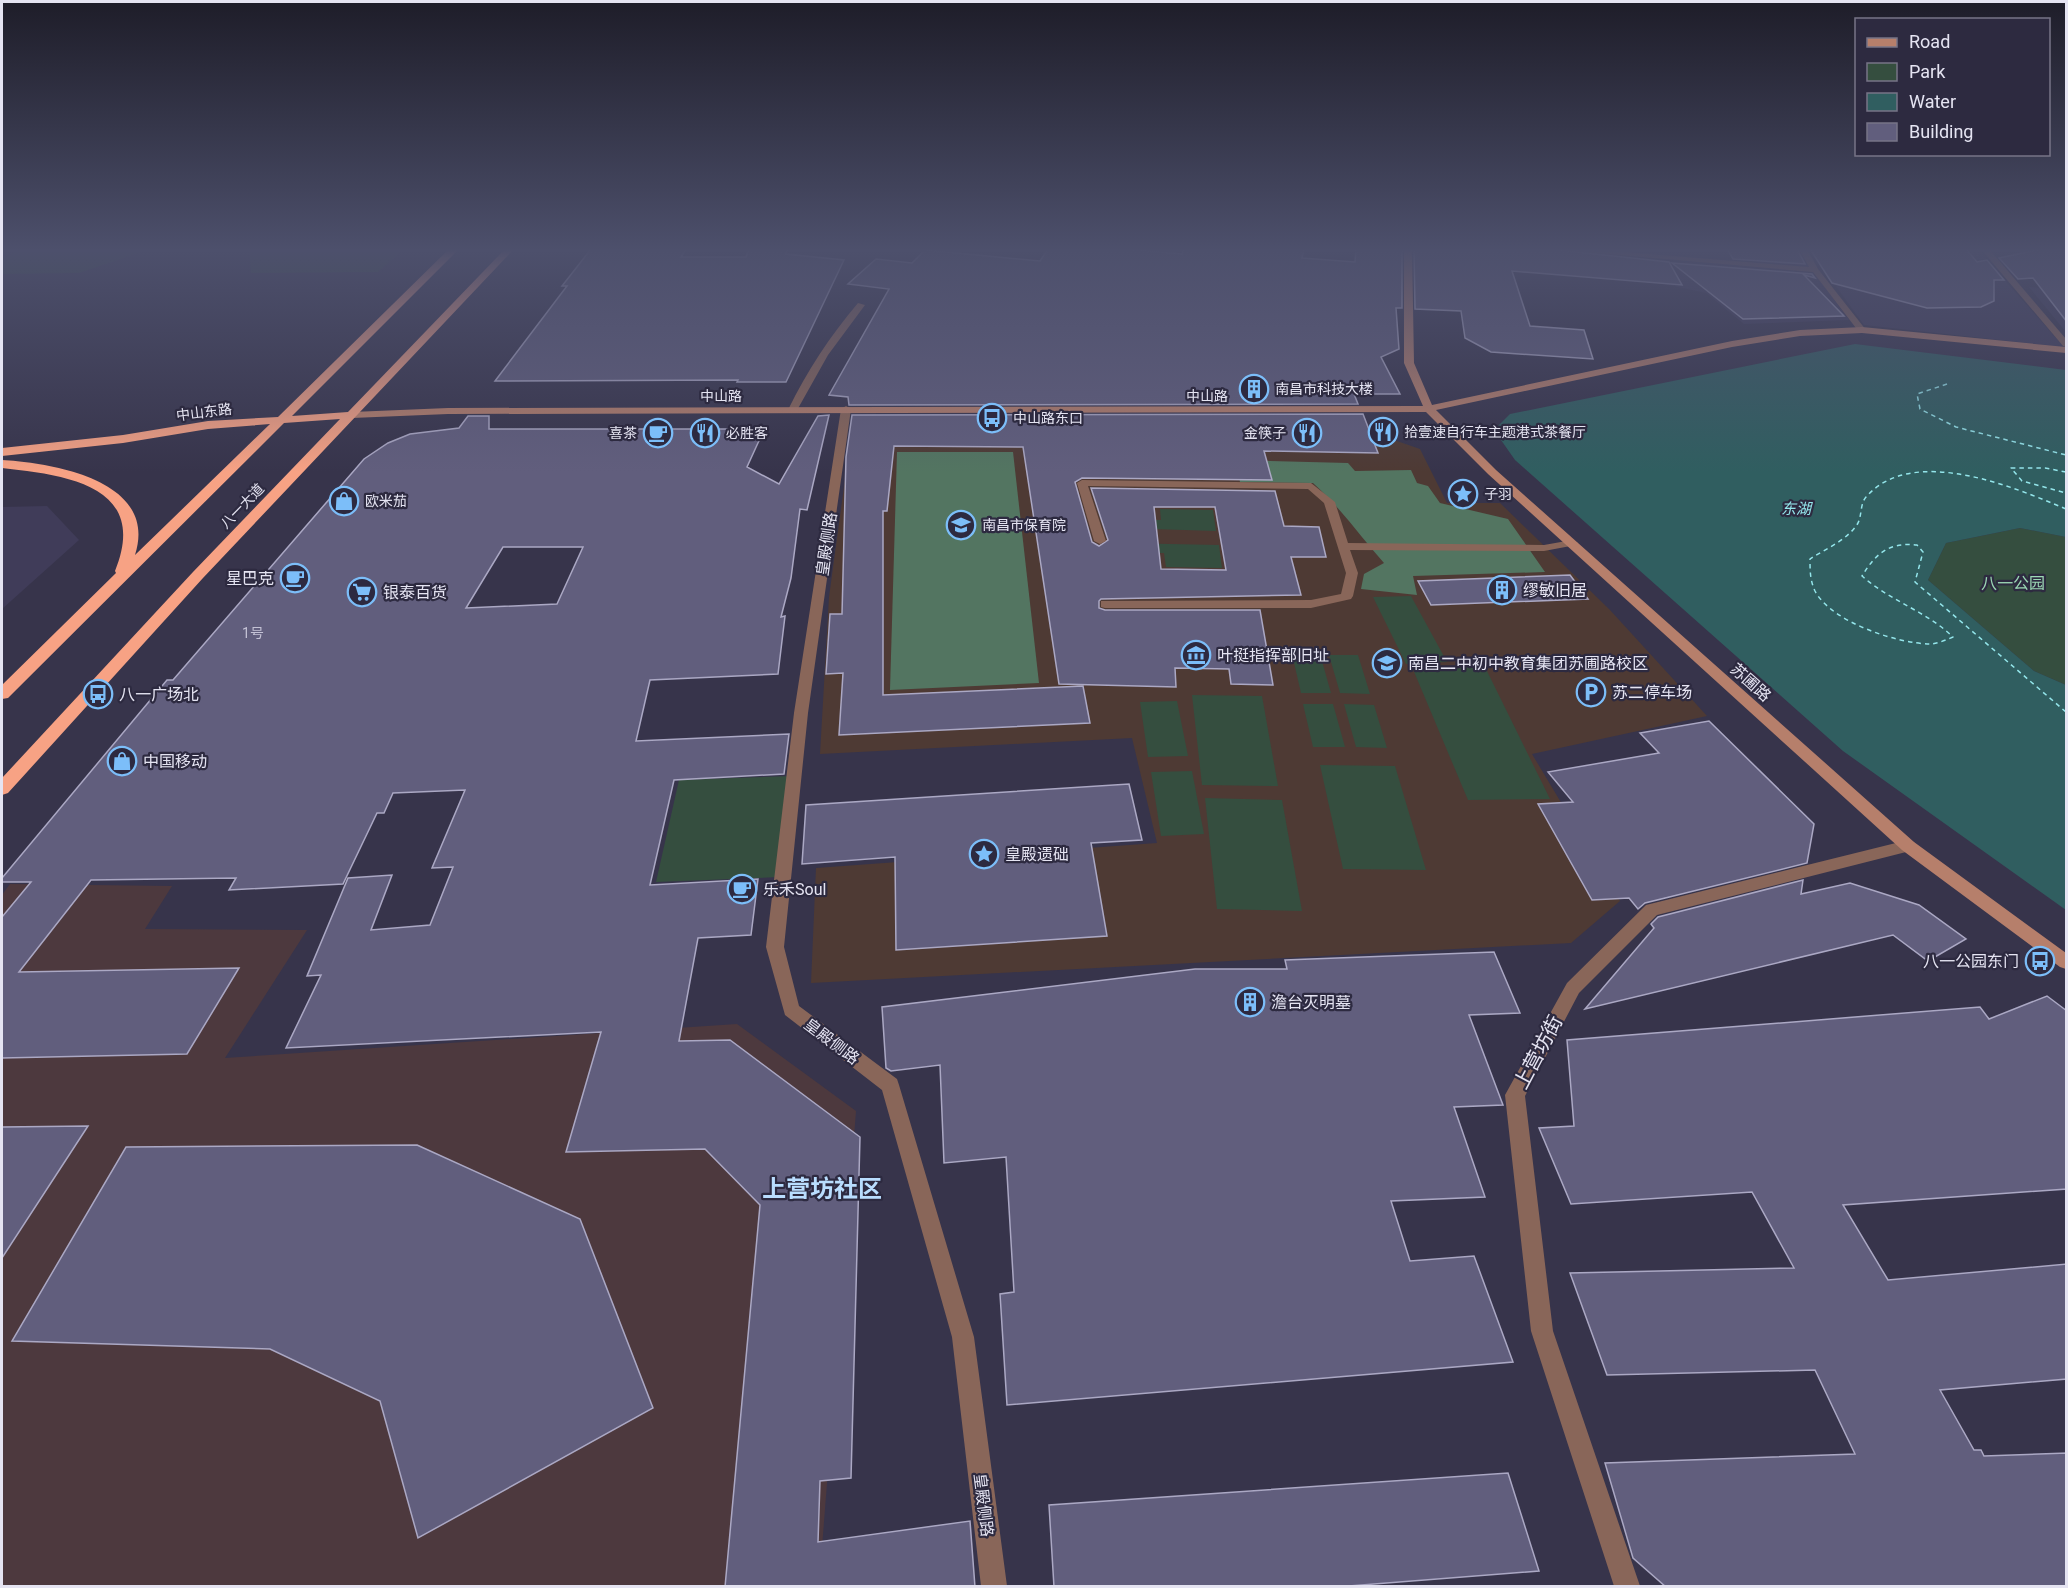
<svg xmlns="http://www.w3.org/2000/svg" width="2068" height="1588" font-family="Roboto,'Noto Sans SC',sans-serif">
	<rect width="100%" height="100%" fill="#37344b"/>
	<g fill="#403c59">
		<path d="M1749 249H1797L1849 320 1744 324 1706 293 1664 284 1657 266 1680 258 1758 263Z"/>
		<path d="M1809 249H1977L2064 347 1864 325Z"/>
		<path d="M2029 287 2066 290V332Z"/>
		<path d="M47 506 79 540 2 609V507Z"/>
	</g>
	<path fill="#4e3a34" d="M851 435 1394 440 1420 449 1447 503H1500L1610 610 1707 716 1532 754 1620 901 1571 943 811 983 816 868 1157 843 1132 738 820 754 829 597Z"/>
	<path fill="#4d393e" d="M10 884 172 886 145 929 307 930 225 1058 737 1024 856 1111 819 1586H2V895Z"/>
	<g fill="#354e3f">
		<path d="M20 249H150L79 273 2 274V259Z"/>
		<path d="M249 249H404L378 272 251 273Z"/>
		<path d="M1160 509 1213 510 1216 531 1119 528 1118 520H1161Z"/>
		<path d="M2020 528 2066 537V685L2034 671 1928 580 1946 543Z"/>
		<path d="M1120 543 1219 545 1222 568 1166 567 1164 553H1120Z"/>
		<path d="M1411 596 1447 662 1406 664 1373 597Z"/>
		<path d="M1292 654H1320L1331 693H1301Z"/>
		<path d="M1329 655H1358L1370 694 1340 693Z"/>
		<path d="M1412 667H1485L1550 799 1468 800Z"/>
		<path d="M1192 695 1262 696 1278 786 1202 785Z"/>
		<path d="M1177 701 1188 756 1148 757 1140 702Z"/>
		<path d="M1303 704H1333L1345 747H1313Z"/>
		<path d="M1344 704 1374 705 1387 748 1356 747Z"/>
		<path d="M1320 765 1395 766 1426 870 1343 869Z"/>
		<path d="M1192 771 1204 834 1161 836 1151 772Z"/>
		<path d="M793 776 780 877 656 882 679 780Z"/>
		<path d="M1205 798 1282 800 1302 911 1217 909Z"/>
	</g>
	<g fill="#537561">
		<path d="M897 452H1013L1039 683 890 690Z"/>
		<path d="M1235 460 1348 463 1355 471 1411 470 1417 483 1428 486 1440 503 1508 519 1545 572 1413 576 1417 595 1361 589 1364 574 1384 563C1360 536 1340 507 1313 483L1240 482Z"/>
	</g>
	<path fill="#305e60" d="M1855 344 2066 370V537L2020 528 1946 543 1928 580 2034 671 2066 685V910L1843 751 1515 460 1494 430 1510 414Z"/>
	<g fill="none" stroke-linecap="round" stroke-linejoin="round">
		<g stroke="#94e6eb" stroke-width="1.5" stroke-dasharray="4.5 4" stroke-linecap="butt">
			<path d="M1947 384 1917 394 1920 409 1956 427 2066 455"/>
			<path d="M2066 472 2045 468H2011L2022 481 2066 493"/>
			<path d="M2066 509C2014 487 1912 444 1866 497 1860 504 1862 515 1858 523 1848 540 1825 549 1810 559 1810 571 1810 580 1815 591 1831 622 1898 644 1931 644 1939 643 1946 640 1953 637 1926 611 1890 601 1862 576 1876 553 1889 542 1917 545L1923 552 1915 582 2066 712"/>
		</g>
	</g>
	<g fill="#615e7d" stroke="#aba8c4" stroke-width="1.5" fill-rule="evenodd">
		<path d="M591 249H686L681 257H746L749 249H788L786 254 844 260 786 382H737L738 380 495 381 567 286H562Z"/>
		<path d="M1048 249H1125L1182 254 1184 249H1304L1302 258 1355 262 1356 249H1402V308H1396L1399 349 1381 357 1400 394H1354L1358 404 849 405 848 397 829 395 889 289 848 284 876 259 912 263 925 250 1040 261Z"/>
		<path d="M1414 249H1549L1669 262 1682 285 1512 271 1530 326 1584 330 1593 359 1491 352 1465 338 1461 311 1415 309Z"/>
		<path d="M1727 249H1797L1805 264 1733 259Z"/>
		<path d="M1810 249H1966L1977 262 1987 260 2004 280H1994V301L1981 307 1927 308 1832 283Z"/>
		<path d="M2042 249H2067V322L2033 278 2018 279 1999 258Z"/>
		<path d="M1672 263 1812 274 1815 278 1804 275 1844 316 1743 319Z"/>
		<path d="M1363 414 1378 453 1264 451 1272 480 1082 478 1075 482 1092 542 1099 546 1108 540 1091 488 1275 491 1284 526 1319 527 1326 557H1291L1301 595 1101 599 1099 601V608L1105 610H1260L1273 685 1231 684 1229 669 1175 668 1176 687 1059 684 1023 447 894 446 887 511H883V695L1083 686 1090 723 839 735 843 673 826 674 830 614H842L846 457 852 415ZM1154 507H1215L1226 570 1161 569Z"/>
		<path d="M829 415 807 510 800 509 791 578 781 617 785 616 778 674 650 680 636 741 789 734 784 774 674 780 650 885 758 879 751 935 698 938 679 1041 730 1040 860 1137 851 1478 820 1481 818 1542 970 1521 975 1587H725L760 1205 705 1149 566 1152 601 1032 286 1048 321 975 307 976 348 878 392 875 371 930 430 925 453 867 432 868 465 790 393 793 384 813H377L343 884 229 890 236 878 91 880 19 972 239 968 187 1054 2 1058V917L31 882H2V878L167 680H173L364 459 388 443 410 434 459 428 468 416H489V429H737L736 432H763L747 467 779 484 818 416ZM503 547H583L557 604 466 608Z"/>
		<path d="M1570 575 1588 599 1431 605 1418 581Z"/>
		<path d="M1709 721 1814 824 1807 863 1645 903 1638 909 1629 898 1592 900 1538 804 1573 802 1548 772 1659 753 1640 733Z"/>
		<path d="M1129 784 1142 840 1091 843 1107 936 896 950 895 857 802 864 806 805Z"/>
		<path d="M1803 880 1801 894 1850 883 1919 905 1966 939 1928 961 1893 935 1585 1009 1654 928 1651 924 1658 917Z"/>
		<path d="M1494 952 1520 1013 1469 1015 1503 1105 1454 1107 1485 1197 1391 1201 1410 1261 1474 1256 1513 1362 1007 1405 1000 1294 1014 1292 1006 1157 944 1163 940 1065 891 1071 886 1068 882 1007 1195 969H1287L1285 960Z"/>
		<path d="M2047 996 2067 1011V1189L1843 1205 1888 1280 2067 1264V1379L1940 1390 1974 1450H1981L1984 1456 2067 1453V1587H1666L1633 1558 1605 1463 1855 1454 1815 1370 1607 1375 1570 1273 1794 1268 1752 1192 1571 1204 1539 1128 1574 1126 1567 1040 1980 1007 1989 1019Z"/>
		<path d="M88 1126 2 1258V1127Z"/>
		<path d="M417 1145 580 1219 653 1408 418 1538 380 1401 270 1349 12 1341 126 1147Z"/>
		<path d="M1508 1473 1539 1571 1336 1587H1054L1049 1505Z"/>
	</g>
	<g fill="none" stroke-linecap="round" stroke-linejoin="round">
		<g fill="#896659" fill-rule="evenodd">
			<path d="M1551 249H1587L1809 267 1799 249H1807L1818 269 1866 330 1859 332 1813 272Z"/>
			<path d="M1981 249H1989L2066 339V347L2063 346Z"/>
			<path d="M858 303 865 305 828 355 796 412H790L788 410C807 371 830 336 858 303Z"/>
			<path d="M846 406 851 409 808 713 784 947 799 1006 897 1079 899 1085 974 1337 1007 1586H981L952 1337 882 1090 785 1015 766 947 794 713 841 409Z"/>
			<path d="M1082 480 1311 483 1335 502 1348 543 1544 545 1572 540 1578 543 1576 545 1544 551 1350 550 1358 573 1353 596 1351 599 1311 608H1105L1101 607V601L1311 600 1341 594 1346 573 1324 503 1308 489 1088 486 1106 541 1100 544 1094 541 1077 483Z"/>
			<path d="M1908 840 1914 842 1916 846 1914 850 1657 915 1579 993 1525 1096 1553 1331 1640 1586H1614L1531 1331 1505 1095 1567 983 1646 905Z"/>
		</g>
		<path fill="#b67f6b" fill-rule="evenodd" d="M1404 249H1412L1414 363 1432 405 1732 341 1800 330 1862 327 2066 347V353L1862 333 1800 336 1732 347 1436 410 1496 470 1914 842 2066 953V969L2060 967 1902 850 1488 474 1426 412 448 414 352 418 347 415 352 412 448 408 1423 406 1404 363Z"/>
		<path fill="#f7a284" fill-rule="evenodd" d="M449 249H459L292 416 348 412 505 249H514L203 578 8 793 2 795V778L193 572 340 419 284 423 8 698 2 699V685L116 573 115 571C150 485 65 475 2 468V460C52 463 159 480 135 555L270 424 208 429 123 443 2 456V448L123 435 208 421 278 417Z"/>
	</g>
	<linearGradient id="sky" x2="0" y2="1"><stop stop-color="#1e1d29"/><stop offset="0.53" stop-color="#4d506c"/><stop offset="1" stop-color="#4d506c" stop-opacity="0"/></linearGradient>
	<rect width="2068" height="472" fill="url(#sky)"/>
	<defs>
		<g id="building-ring" transform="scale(1.5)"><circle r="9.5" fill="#2d2a40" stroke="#7cbef9" stroke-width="1.5"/><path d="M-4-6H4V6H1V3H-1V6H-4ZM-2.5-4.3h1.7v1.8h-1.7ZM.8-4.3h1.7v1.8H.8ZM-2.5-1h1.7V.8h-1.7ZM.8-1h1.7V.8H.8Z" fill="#7cbef9"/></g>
		<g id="bus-ring" transform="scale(1.5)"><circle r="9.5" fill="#2d2a40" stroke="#7cbef9" stroke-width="1.5"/><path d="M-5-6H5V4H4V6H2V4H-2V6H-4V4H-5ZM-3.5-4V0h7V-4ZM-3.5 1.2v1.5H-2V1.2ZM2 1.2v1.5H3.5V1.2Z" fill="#7cbef9"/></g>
		<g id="restaurant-ring" transform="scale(1.5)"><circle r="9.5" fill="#2d2a40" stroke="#7cbef9" stroke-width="1.5"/><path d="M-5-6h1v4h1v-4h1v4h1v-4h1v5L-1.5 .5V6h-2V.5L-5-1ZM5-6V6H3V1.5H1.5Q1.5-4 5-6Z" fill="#7cbef9"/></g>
		<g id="cafe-ring" transform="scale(1.5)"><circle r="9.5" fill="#2d2a40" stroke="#7cbef9" stroke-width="1.5"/><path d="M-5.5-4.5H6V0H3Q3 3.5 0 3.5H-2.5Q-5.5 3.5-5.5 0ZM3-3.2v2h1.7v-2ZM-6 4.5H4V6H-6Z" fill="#7cbef9"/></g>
		<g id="sight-ring" transform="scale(1.5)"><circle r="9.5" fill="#2d2a40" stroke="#7cbef9" stroke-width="1.5"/><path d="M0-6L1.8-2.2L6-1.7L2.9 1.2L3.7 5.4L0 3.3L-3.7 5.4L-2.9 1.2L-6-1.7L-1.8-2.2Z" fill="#7cbef9"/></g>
		<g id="shop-ring" transform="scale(1.5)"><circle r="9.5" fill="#2d2a40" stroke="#7cbef9" stroke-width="1.5"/><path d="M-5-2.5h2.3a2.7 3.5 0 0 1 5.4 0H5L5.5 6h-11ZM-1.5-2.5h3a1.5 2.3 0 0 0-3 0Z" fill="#7cbef9"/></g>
		<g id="school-ring" transform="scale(1.5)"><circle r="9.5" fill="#2d2a40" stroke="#7cbef9" stroke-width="1.5"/><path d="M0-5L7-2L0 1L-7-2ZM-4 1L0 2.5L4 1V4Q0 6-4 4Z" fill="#7cbef9"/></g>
		<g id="supermarket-ring" transform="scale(1.5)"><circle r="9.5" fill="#2d2a40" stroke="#7cbef9" stroke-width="1.5"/><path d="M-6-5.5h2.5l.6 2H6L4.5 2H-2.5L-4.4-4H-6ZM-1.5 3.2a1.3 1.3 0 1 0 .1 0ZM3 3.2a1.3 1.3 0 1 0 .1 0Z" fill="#7cbef9"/></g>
		<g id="museum-ring" transform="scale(1.5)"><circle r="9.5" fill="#2d2a40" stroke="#7cbef9" stroke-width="1.5"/><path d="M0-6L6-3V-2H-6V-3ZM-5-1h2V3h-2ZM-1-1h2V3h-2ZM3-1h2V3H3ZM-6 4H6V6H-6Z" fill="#7cbef9"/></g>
		<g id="parking-ring" transform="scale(1.5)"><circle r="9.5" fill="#2d2a40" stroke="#7cbef9" stroke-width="1.5"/><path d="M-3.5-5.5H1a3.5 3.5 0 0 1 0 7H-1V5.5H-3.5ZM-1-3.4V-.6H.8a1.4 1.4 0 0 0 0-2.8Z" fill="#7cbef9"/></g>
	</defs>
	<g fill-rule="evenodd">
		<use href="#building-ring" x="1254" y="389"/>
		<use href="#bus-ring" x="992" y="418"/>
		<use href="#restaurant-ring" x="1383" y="432"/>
		<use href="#cafe-ring" x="658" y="433"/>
		<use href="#restaurant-ring" x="705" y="433"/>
		<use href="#restaurant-ring" x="1307" y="433"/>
		<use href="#sight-ring" x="1463" y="494"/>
		<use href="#shop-ring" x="344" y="501"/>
		<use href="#school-ring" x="961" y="525"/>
		<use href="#cafe-ring" x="295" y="578"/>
		<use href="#building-ring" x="1502" y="590"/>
		<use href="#supermarket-ring" x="362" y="592"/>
		<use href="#museum-ring" x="1196" y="655"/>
		<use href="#school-ring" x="1387" y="663"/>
		<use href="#parking-ring" x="1591" y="692"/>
		<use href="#bus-ring" x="98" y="694"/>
		<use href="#shop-ring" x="122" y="761"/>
		<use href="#sight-ring" x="984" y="854"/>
		<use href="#cafe-ring" x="742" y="889"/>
		<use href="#bus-ring" x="2040" y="961"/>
		<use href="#building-ring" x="1250" y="1002"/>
	</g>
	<g text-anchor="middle" stroke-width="4.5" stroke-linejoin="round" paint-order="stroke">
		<g font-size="14" fill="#e5e4f2" stroke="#2d2a40" text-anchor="start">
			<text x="1275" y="394">南昌市科技大楼</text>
			<text x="1013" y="423">中山路东口</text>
			<text x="1404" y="437">拾壹速自行车主题港式茶餐厅</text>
			<text x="637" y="438" text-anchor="end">喜茶</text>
			<text x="726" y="438">必胜客</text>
			<text x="1286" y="438" text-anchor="end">金筷子</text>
			<text x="1484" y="499">子羽</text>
			<text x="365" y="506">欧米茄</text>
			<text x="982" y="530">南昌市保育院</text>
		</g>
		<g font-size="14" fill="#e5e4f2" stroke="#2d2a40">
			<text x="721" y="401">中山路</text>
			<text x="1207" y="401">中山路</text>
			<text transform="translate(204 412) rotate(-7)" y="5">中山东路</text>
			<text transform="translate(242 506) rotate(-46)" y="5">八一大道</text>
		</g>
		<g font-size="14" fill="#c4c2d5">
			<text x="253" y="638">1号</text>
		</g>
		<g font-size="15" font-style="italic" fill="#94e6eb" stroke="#2d2a40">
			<text x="1796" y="514">东湖</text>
		</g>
		<g font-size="16" fill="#e5e4f2" stroke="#2d2a40">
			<text transform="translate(826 544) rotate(-82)" y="6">皇殿侧路</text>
			<text transform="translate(1751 682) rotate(42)" y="6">苏圃路</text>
			<text transform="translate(832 1041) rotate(37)" y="6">皇殿侧路</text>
			<text transform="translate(984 1505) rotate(83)" y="6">皇殿侧路</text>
		</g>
		<g font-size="16" fill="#e5e4f2" stroke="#2d2a40" text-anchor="start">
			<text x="274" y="584" text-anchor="end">星巴克</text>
			<text x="1523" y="596">缪敏旧居</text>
			<text x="383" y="598">银泰百货</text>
			<text x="1217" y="661">叶挺指挥部旧址</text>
			<text x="1408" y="669">南昌二中初中教育集团苏圃路校区</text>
			<text x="1612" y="698">苏二停车场</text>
			<text x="119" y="700">八一广场北</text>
			<text x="143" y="767">中国移动</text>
			<text x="1005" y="860">皇殿遗础</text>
			<text x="763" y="895">乐禾Soul</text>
			<text x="2019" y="967" text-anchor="end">八一公园东门</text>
			<text x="1271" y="1008">澹台灭明墓</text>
		</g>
		<g font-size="16" fill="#9bd8b4" stroke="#2d2a40">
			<text x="2013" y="589">八一公园</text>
		</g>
		<g font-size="20" fill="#e5e4f2" stroke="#2d2a40">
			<text transform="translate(1538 1052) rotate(-62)" y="7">上营坊街</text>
		</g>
		<g font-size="24" font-weight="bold" fill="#b9ddfe" stroke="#2d2a40">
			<text x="822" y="1197">上营坊社区</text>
		</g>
	</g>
	<rect width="2068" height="1588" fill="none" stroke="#e5e4f2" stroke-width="6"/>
	<rect x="1855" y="18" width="195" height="138" fill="#2d2a40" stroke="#777487" stroke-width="1.5"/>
	<rect x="1867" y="38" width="30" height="9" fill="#b67f6b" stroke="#777487" stroke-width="1.5"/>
	<text x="1909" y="48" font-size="18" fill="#e5e4f2">Road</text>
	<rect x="1867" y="63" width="30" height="18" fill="#354e3f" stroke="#777487" stroke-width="1.5"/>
	<text x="1909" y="78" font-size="18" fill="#e5e4f2">Park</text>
	<rect x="1867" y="93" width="30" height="18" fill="#305e60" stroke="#777487" stroke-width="1.5"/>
	<text x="1909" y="108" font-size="18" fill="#e5e4f2">Water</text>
	<rect x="1867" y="123" width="30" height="18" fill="#615e7d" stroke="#777487" stroke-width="1.5"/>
	<text x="1909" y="138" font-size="18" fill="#e5e4f2">Building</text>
</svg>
